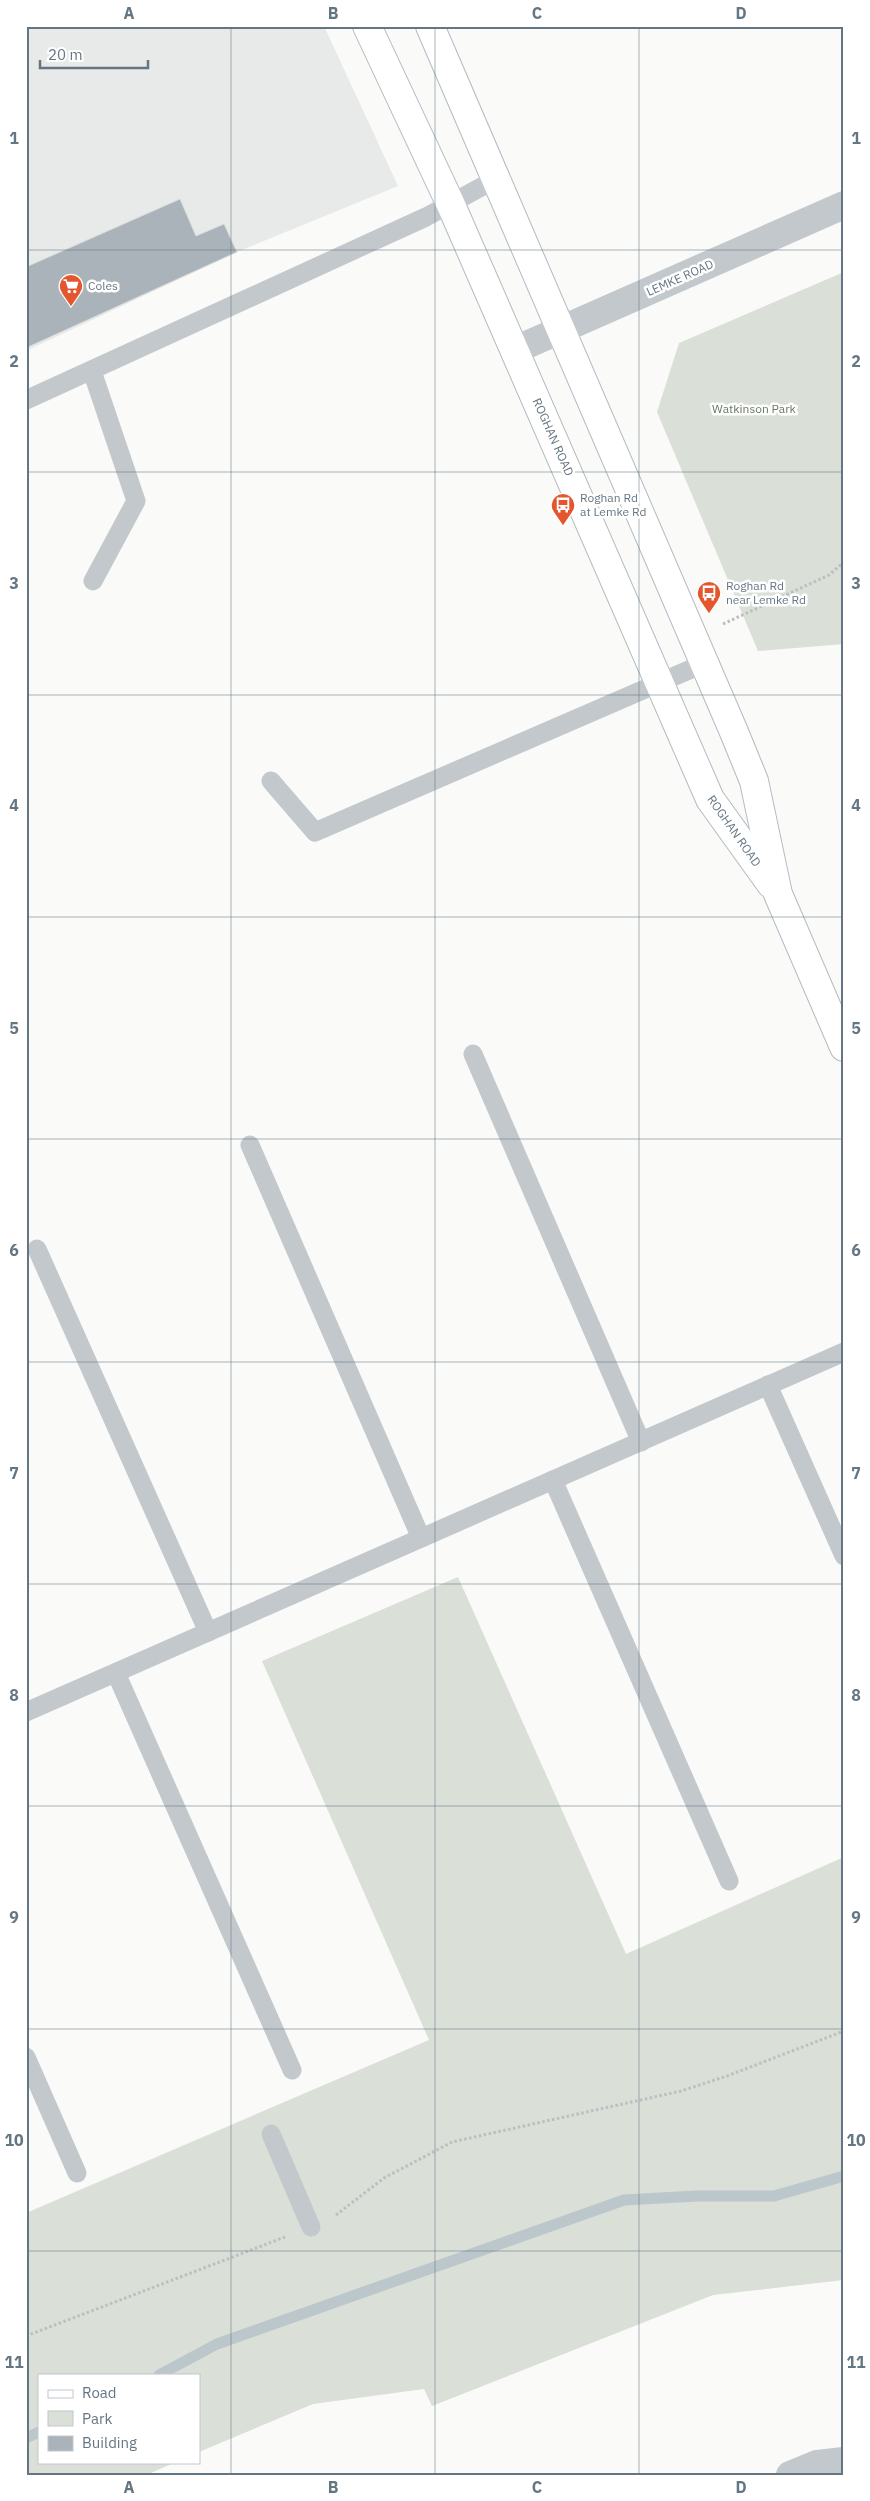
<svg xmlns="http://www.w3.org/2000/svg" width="870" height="2501" font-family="'IBM Plex Sans',sans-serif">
	<rect width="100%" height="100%" fill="#fafaf8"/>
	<path fill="#e8e9e9" d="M26 26H324L398 186 237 252 26 351Z"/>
	<g fill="#dadfd7">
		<path d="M844 272V644L758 651 657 412 679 343Z"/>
		<path d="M458 1577 626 1954 844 1857V2280L713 2295 432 2406 424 2389 313 2404 199 2452V2375H39V2462H176L146 2475H26V2213L429 2040 262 1661Z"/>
	</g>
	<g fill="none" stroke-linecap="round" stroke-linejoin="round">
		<g stroke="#bbc7cb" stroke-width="11">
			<path d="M159 2375 217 2344 624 2200 697 2196H774L844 2176"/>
			<path d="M26 2438 39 2432"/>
		</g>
	</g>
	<path fill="#aab3b9" stroke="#dcdcda" d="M180 199 196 236 224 224 237 252 26 348V267Z"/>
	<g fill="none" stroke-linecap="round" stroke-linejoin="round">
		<g stroke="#b3babf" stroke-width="30">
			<g id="secondary">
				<path d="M367 26 451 205 710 799 771 884"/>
				<path d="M430 26 734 732 754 781 778 894 844 1047"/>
			</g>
		</g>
		<g stroke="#bbbfc2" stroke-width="3" stroke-dasharray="2.5 2.5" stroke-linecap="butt">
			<path d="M723 624 829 575 844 562"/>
			<path d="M336 2215 384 2178 452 2142 681 2091 727 2076 844 2031"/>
			<path d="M26 2336 285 2237"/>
		</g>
		<g stroke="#c3c8cc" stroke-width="19">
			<path d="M92 371 136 501 93 581"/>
			<path d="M26 400 426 217 496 179"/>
			<path d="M271 781 315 832 705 663"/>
			<path d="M473 1054 641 1442"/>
			<path d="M250 1145 421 1538"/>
			<path d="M37 1249 208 1632"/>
			<path d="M768 1385 844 1556"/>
			<path d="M553 1480 729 1881"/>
			<path d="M116 1673 292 2070"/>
			<path d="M26 1712 844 1352"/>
			<path d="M26 2057 77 2173"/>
			<path d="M271 2134 311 2227"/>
		</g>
		<g stroke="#c3c8cc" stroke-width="28">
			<path d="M515 350 844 205"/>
			<path d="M790 2475 817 2464 844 2461"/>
		</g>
		<use href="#secondary" stroke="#fff" stroke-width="28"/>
	</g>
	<path fill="none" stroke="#657683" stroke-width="1" stroke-opacity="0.55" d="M231 26V2475M435 26V2475M639 26V2475M26 250H844M26 472H844M26 695H844M26 917H844M26 1139H844M26 1362H844M26 1584H844M26 1806H844M26 2029H844M26 2251H844"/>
	<defs>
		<g id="supermarket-pin" transform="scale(1.25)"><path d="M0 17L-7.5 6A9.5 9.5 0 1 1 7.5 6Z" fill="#e4572e" stroke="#fff"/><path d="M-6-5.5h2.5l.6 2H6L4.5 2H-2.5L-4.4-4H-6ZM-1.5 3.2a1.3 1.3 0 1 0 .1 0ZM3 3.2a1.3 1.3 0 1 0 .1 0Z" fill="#fff"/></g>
		<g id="bus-pin" transform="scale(1.25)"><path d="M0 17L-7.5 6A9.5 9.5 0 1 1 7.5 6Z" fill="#e4572e" stroke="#fff"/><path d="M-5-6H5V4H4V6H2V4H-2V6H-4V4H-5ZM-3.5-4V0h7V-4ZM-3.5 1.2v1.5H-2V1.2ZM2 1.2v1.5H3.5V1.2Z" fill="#fff"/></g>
	</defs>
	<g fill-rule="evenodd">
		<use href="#supermarket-pin" x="71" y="286"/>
		<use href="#bus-pin" x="563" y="505"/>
		<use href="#bus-pin" x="709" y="593"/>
	</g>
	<g text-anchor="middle" stroke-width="5" stroke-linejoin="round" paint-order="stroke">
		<g font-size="12" fill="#657683" stroke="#fff">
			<text transform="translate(680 278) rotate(-24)" y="4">LEMKE ROAD</text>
			<text transform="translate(553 437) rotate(66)" y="4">ROGHAN ROAD</text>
			<text transform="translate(734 831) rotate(55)" y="4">ROGHAN ROAD</text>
		</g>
		<g font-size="12" fill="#657683" stroke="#fff" text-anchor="start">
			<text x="88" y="290">Coles</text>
			<text x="580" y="502">Roghan Rd<tspan x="580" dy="14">at Lemke Rd</tspan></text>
			<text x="726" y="590">Roghan Rd<tspan x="726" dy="14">near Lemke Rd</tspan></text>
		</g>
		<g font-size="12" fill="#687a64" stroke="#fff">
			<text x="754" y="413">Watkinson Park</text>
		</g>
	</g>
	<rect width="870" height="2501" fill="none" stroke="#ffffff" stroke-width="55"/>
	<rect x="38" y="2374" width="162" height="90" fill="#ffffff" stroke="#c1c8cd"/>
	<rect x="48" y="2390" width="25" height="8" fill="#ffffff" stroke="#c1c8cd"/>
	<text x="82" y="2398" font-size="15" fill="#657683">Road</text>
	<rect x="48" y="2411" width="25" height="15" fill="#dadfd7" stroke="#c1c8cd"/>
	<text x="82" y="2424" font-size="15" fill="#657683">Park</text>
	<rect x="48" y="2436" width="25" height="15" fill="#aab3b9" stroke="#c1c8cd"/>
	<text x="82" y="2448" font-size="15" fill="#657683">Building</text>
	<path d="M40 60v8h108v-8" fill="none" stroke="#657683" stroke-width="2.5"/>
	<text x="48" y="60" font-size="15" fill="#657683" stroke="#ffffff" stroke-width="4" paint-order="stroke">20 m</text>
	<rect x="28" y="28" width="814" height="2446" fill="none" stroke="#657683" stroke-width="2"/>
	<g font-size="16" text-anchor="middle" font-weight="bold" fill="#657683">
		<text x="129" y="19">A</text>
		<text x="333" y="19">B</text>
		<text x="537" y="19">C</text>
		<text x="741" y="19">D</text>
		<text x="14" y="144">1</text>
		<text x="856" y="144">1</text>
		<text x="14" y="367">2</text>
		<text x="856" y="367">2</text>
		<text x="14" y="589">3</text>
		<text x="856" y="589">3</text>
		<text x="14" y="811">4</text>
		<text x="856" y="811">4</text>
		<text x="14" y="1034">5</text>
		<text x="856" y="1034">5</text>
		<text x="14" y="1256">6</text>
		<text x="856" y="1256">6</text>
		<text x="14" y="1479">7</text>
		<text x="856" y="1479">7</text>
		<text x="14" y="1701">8</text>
		<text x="856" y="1701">8</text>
		<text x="14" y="1923">9</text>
		<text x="856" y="1923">9</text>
		<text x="14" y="2146">10</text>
		<text x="856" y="2146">10</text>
		<text x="14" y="2368">11</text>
		<text x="856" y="2368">11</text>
		<text x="129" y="2493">A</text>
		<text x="333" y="2493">B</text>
		<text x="537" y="2493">C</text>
		<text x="741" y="2493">D</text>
	</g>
</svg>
